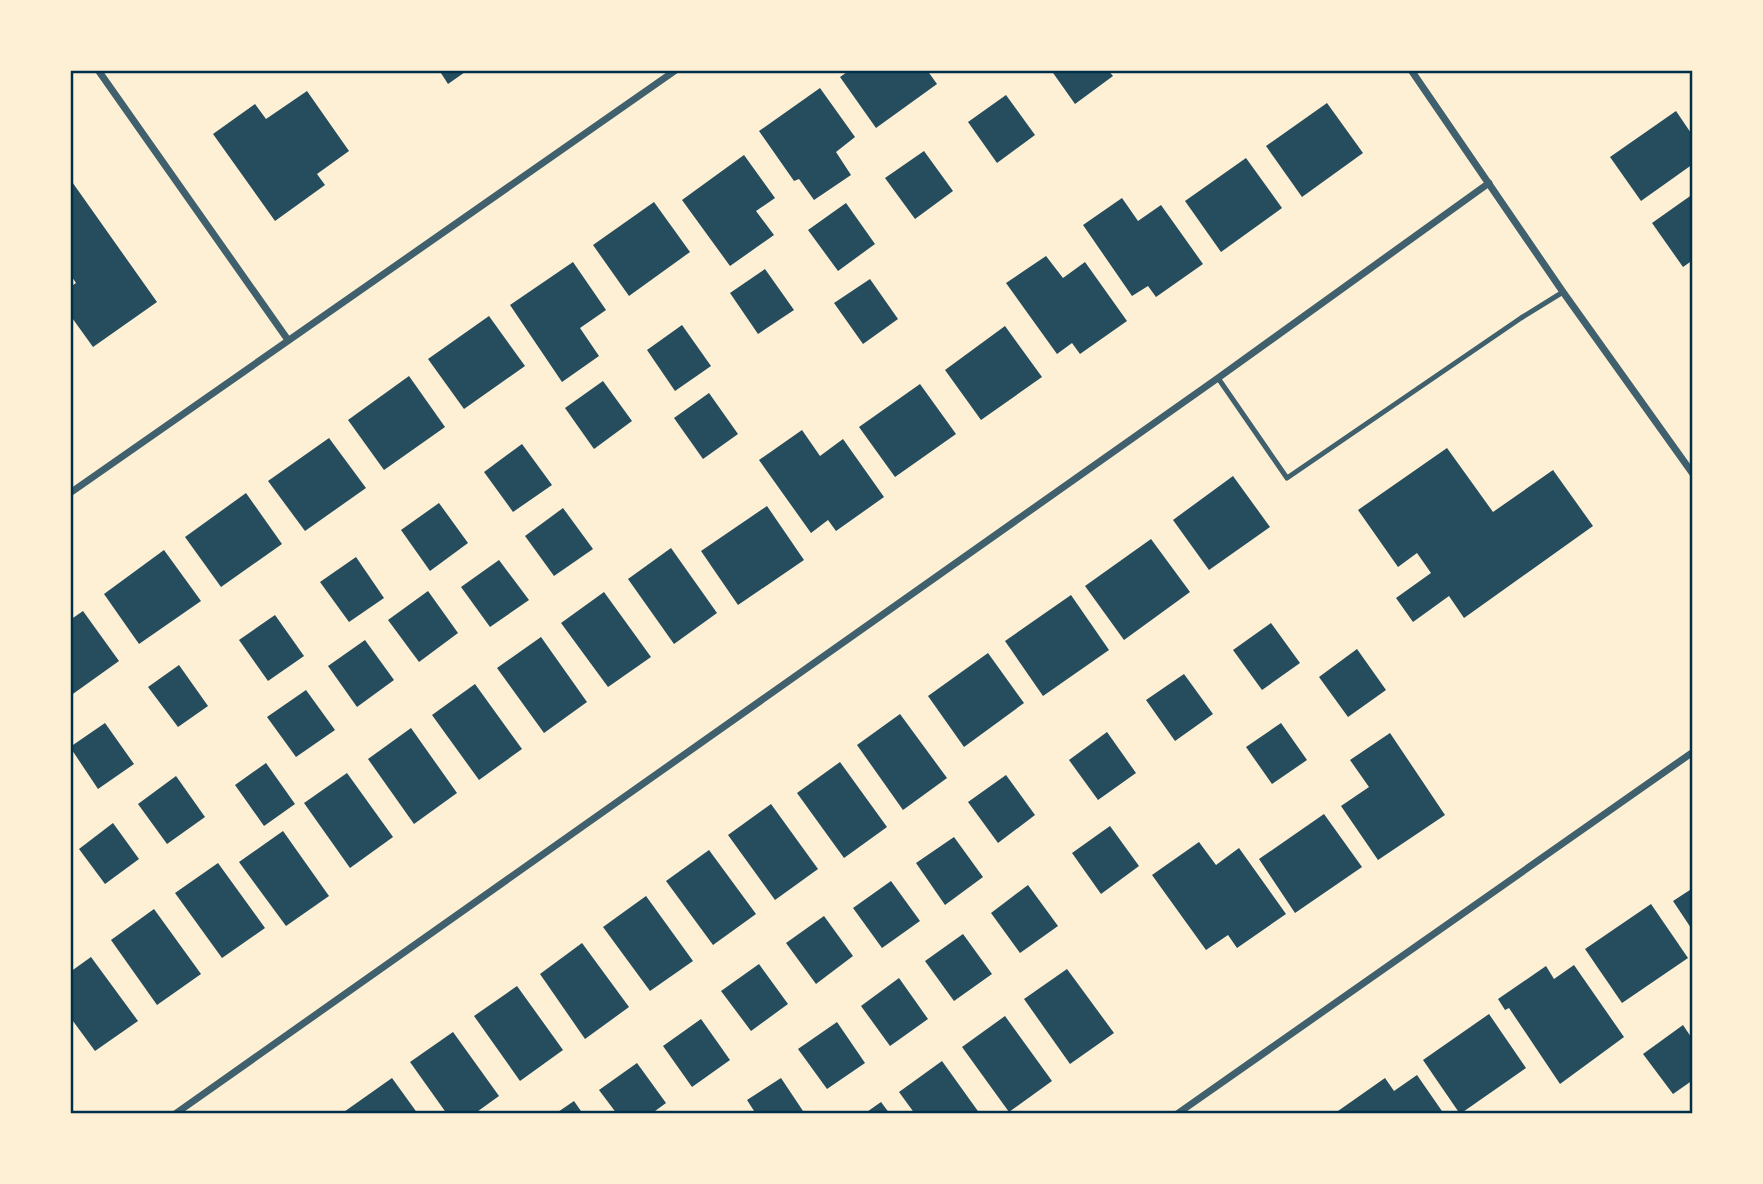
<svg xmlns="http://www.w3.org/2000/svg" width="1763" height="1184" font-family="'PT Sans Narrow',sans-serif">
	<rect width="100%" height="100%" fill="#fdf0d5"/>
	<g fill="#264d5e">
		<path d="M439 70H468L448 84Z"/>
		<path d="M850 70H927L937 84 876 128 840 77Z"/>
		<path d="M1051 70H1108L1113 76 1075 104Z"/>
		<path d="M820 88 855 137 836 152 851 175 814 200 799 179 794 181 759 131Z"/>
		<path d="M307 91 349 151 317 174 325 185 275 221 213 134 255 104 266 119Z"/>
		<path d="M1006 95 1035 135 997 163 968 122Z"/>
		<path d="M1327 103 1363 153 1302 197 1266 146Z"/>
		<path d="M1676 111 1693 136V164L1641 201 1610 157Z"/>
		<path d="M924 151 953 191 915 219 885 178Z"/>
		<path d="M744 155 775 198 756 211 774 235 730 266 682 200Z"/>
		<path d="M1246 158 1282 208 1221 252 1185 201Z"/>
		<path d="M70 179 157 302 93 347 70 315V287L76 283 70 274V250L72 248 70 245Z"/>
		<path d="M1693 194V260L1683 267 1652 223Z"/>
		<path d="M1122 198 1138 221 1161 205 1203 264 1156 297 1148 286 1132 296 1083 225Z"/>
		<path d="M654 202 690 252 629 296 593 245Z"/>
		<path d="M846 203 875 244 838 271 808 230Z"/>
		<path d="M1046 256 1063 278 1085 262 1127 321 1080 354 1072 343 1057 354 1006 283Z"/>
		<path d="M573 262 606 310 580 328 599 356 562 382 510 305Z"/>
		<path d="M765 269 794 310 758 334 730 293Z"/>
		<path d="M870 279 898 319 863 344 834 303Z"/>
		<path d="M489 316 525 366 464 409 428 359Z"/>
		<path d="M682 325 711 366 675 391 647 350Z"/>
		<path d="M1005 326 1042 377 981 420 945 370Z"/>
		<path d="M409 376 445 427 384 470 348 420Z"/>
		<path d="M603 381 632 421 594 449 565 408Z"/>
		<path d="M920 384 956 434 895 477 859 427Z"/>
		<path d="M709 393 738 434 703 459 674 418Z"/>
		<path d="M802 430 820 456 843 439 884 497 836 531 828 520 811 533 759 460Z"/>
		<path d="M329 438 366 488 305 531 268 481Z"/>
		<path d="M522 444 552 485 513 512 484 472Z"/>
		<path d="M1447 448 1493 512 1553 470 1593 526 1464 618 1449 596 1413 622 1396 598 1431 573 1417 553 1398 567 1358 510Z"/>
		<path d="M1233 476 1270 527 1209 570 1173 520Z"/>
		<path d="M246 493 282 544 221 587 185 537Z"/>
		<path d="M439 503 468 543 430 571 401 530Z"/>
		<path d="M767 506 804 560 738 605 701 551Z"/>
		<path d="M563 508 593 549 554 576 525 536Z"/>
		<path d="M1151 539 1190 592 1124 640 1085 586Z"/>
		<path d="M671 548 717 613 674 644 628 579Z"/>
		<path d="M164 550 201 601 139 644 104 594Z"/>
		<path d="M356 557 384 598 349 622 320 582Z"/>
		<path d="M499 560 529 600 490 627 461 587Z"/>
		<path d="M428 591 458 633 419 662 388 620Z"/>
		<path d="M604 592 651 657 608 687 561 623Z"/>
		<path d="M1071 595 1109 650 1043 696 1005 641Z"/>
		<path d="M83 611 119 661 70 696V620Z"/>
		<path d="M275 615 304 656 268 681 239 640Z"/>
		<path d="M1271 623 1300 663 1262 690 1233 650Z"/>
		<path d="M541 637 587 702 544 733 497 668Z"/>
		<path d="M365 640 394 680 357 707 328 666Z"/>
		<path d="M1357 649 1386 690 1348 717 1319 677Z"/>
		<path d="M988 653 1024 703 964 747 928 696Z"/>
		<path d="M179 665 208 706 178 727 148 687Z"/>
		<path d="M1184 674 1213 714 1175 741 1146 700Z"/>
		<path d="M475 684 522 749 479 780 432 715Z"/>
		<path d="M306 690 335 730 296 757 267 717Z"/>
		<path d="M900 714 947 778 903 810 857 745Z"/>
		<path d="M105 723 134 764 98 789 70 747Z"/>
		<path d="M1281 723 1307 760 1272 784 1246 747Z"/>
		<path d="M411 728 457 793 414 824 368 759Z"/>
		<path d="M1107 732 1136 773 1098 800 1069 760Z"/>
		<path d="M1390 733 1445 815 1378 860 1341 806 1369 787 1350 760Z"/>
		<path d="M840 762 887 827 844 858 797 793Z"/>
		<path d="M266 763 295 804 264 826 235 785Z"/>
		<path d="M347 773 393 837 350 868 304 803Z"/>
		<path d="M1006 775 1035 815 998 843 968 802Z"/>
		<path d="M176 776 205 817 167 844 138 804Z"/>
		<path d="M771 804 818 869 775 900 728 835Z"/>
		<path d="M1324 814 1362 867 1295 913 1259 859Z"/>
		<path d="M113 823 139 859 105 884 79 849Z"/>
		<path d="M1110 826 1139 866 1101 894 1072 853Z"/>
		<path d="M283 831 329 896 286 926 239 862Z"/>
		<path d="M954 837 983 877 945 905 916 863Z"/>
		<path d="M1199 842 1216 865 1239 848 1286 914 1237 948 1228 935 1206 950 1152 875Z"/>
		<path d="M709 850 756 914 713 945 666 881Z"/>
		<path d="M218 863 265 928 222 958 175 893Z"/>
		<path d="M891 881 920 921 882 948 853 908Z"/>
		<path d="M1028 885 1058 926 1020 953 991 913Z"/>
		<path d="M1693 888V931L1673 901Z"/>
		<path d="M646 896 693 961 650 991 603 927Z"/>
		<path d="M1651 904 1688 958 1622 1003 1585 949Z"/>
		<path d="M154 909 201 974 157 1005 111 940Z"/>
		<path d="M824 916 853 956 816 984 786 943Z"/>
		<path d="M963 934 992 974 954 1001 925 961Z"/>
		<path d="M582 943 629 1007 585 1039 540 974Z"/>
		<path d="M91 957 138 1021 95 1051 70 1017V972Z"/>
		<path d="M759 964 788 1004 751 1031 721 991Z"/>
		<path d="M1574 965 1624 1037 1560 1084 1509 1008 1505 1010 1498 999 1546 966 1554 979Z"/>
		<path d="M1067 969 1114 1033 1070 1064 1024 999Z"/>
		<path d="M899 978 928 1019 890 1046 861 1006Z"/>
		<path d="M517 986 563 1050 520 1081 474 1016Z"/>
		<path d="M1489 1014 1526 1068 1460 1114 1423 1060Z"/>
		<path d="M1005 1016 1052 1081 1009 1112 962 1047Z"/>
		<path d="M701 1019 730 1060 692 1087 663 1046Z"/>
		<path d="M837 1022 865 1063 827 1089 798 1049Z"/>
		<path d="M1683 1025 1693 1040V1080L1673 1094 1643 1054Z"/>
		<path d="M453 1032 499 1096 474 1114H447L410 1062Z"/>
		<path d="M942 1061 980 1114H915L899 1092Z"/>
		<path d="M637 1063 666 1103 651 1114H617L599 1090Z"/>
		<path d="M1417 1075 1444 1114H1339L1338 1111 1385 1078 1394 1091Z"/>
		<path d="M392 1078 418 1114H341Z"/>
		<path d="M781 1078 805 1114H756L747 1100Z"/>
		<path d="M574 1101 583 1114H555Z"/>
		<path d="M881 1102 890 1114H864Z"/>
	</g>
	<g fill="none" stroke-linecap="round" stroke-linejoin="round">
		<path stroke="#3f606c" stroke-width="5" d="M1218 378 1287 478 1521 318 1563 292"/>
		<g stroke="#3f606c" stroke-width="7">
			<path d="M98 70 288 340"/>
			<path d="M1411 70 1563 292 1693 474"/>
			<path d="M70 493 676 70"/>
			<path d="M175 1114 1218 378 1489 183"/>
			<path d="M1177 1114 1693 752"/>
		</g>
	</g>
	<rect width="1763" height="1184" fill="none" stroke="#fdf0d5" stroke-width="144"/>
	<rect x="72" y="72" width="1619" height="1040" fill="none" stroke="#003049" stroke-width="2.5"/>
</svg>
